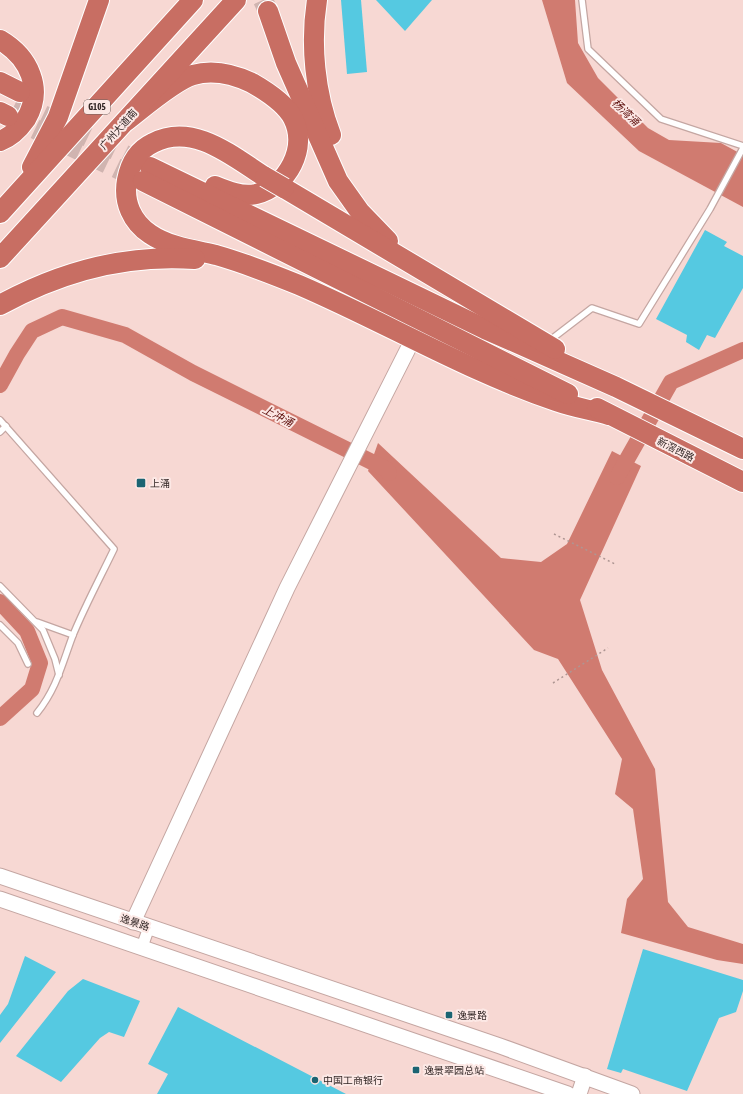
<svg xmlns="http://www.w3.org/2000/svg" width="743" height="1094" font-family="'Asap Condensed','Noto Sans SC',sans-serif">
	<rect width="100%" height="100%" fill="#f7d8d3"/>
	<g fill="#d07b70">
		<path d="M542 0H575L578 43 598 78 648 128 669 140 721 143 743 155V207L639 151 567 83Z"/>
		<path d="M378 443 501 558 541 562 567 544 612 451 641 466 580 600 602 670 655 769 668 902 688 927 743 944V964L717 960 621 933 627 899 643 879 633 809 615 794 622 759 558 659 534 650 368 471Z"/>
	</g>
	<g fill="none" stroke-linecap="round" stroke-linejoin="round">
		<g stroke="#d07b70" stroke-width="16">
			<path d="M0 385 17 354 32 331 62 317 125 335 193 373 386 469 389 473"/>
			<path d="M617 477 671 382 743 350"/>
			<path d="M0 602 27 631 40 663 32 689 0 718"/>
		</g>
	</g>
	<g fill="#55c9e1">
		<path d="M341 0H361L367 72 347 74Z"/>
		<path d="M376 0H432L405 31Z"/>
		<path d="M705 230 727 242 724 246 743 256V288L715 338 707 335 699 350 686 342 687 335 656 319Z"/>
		<path d="M643 949 743 980V991L736 1012 719 1018 687 1091 623 1069 621 1073 607 1069Z"/>
		<path d="M25 956 56 972 0 1043V1015L8 1004Z"/>
		<path d="M83 979 140 1001 124 1037 109 1032 100 1038 61 1082 16 1056 68 991Z"/>
		<path d="M178 1007 346 1094H157L168 1074 148 1064Z"/>
	</g>
	<g fill="none" stroke-linecap="round" stroke-linejoin="round">
		<g stroke="#d0b4b0" stroke-width="20" stroke-dasharray="20 10" stroke-linecap="butt">
			<path d="M263 0 268 11"/>
			<path d="M16 102 150 167"/>
			<path d="M8 116 143 181"/>
		</g>
		<g stroke="#c4a6a2" stroke-width="8">
			<g id="lane">
				<path d="M582 0 588 49 661 119 743 146"/>
				<path d="M549 341 592 308 639 324 710 209 743 148"/>
				<path d="M0 420 114 549C100 578 85 606 73 635 62 664 57 688 37 713"/>
				<path d="M0 432 6 426"/>
				<path d="M0 586 43 630 55 659 59 675"/>
				<path d="M37 622 73 635"/>
				<path d="M0 625 18 643 28 664"/>
			</g>
		</g>
		<g stroke="#c4a6a2" stroke-width="13">
			<path id="street" d="M142 947 149 927"/>
		</g>
		<g stroke="#c4a6a2" stroke-width="17">
			<g id="secondary">
				<path d="M0 876 500 1046 632 1094"/>
				<path d="M0 899 568 1094"/>
				<path d="M133 922 287 588 413 339"/>
				<path d="M579 1094 585 1076"/>
			</g>
		</g>
		<g stroke="#fff" stroke-width="22">
			<g id="highway">
				<path d="M317 0C310 44 315 94 331 135"/>
				<path d="M268 11 286 63 338 181 360 212 388 241"/>
				<path d="M0 40C29 57 44 89 26 119 19 129 11 137 0 141"/>
				<path d="M0 82 20 92"/>
				<path d="M0 112 8 116"/>
				<path d="M126 121C143 108 175 80 193 75 214 69 233 74 252 83 266 91 285 103 293 118 308 148 288 186 256 194 242 197 227 191 215 186"/>
				<path d="M32 167 58 117 99 0"/>
				<path d="M150 167 485 329 616 387 743 449"/>
				<path d="M265 177C232 156 193 122 153 143 138 150 130 164 127 180 123 202 132 222 150 234 169 247 194 250 216 255 244 263 272 274 299 285 385 322 467 371 556 401 573 407 591 410 609 415"/>
				<path d="M143 181 568 394"/>
				<path d="M284 188 555 349"/>
				<path d="M0 213 193 0"/>
				<path d="M0 258 236 0"/>
				<path d="M0 305C60 272 126 254 195 259"/>
				<path d="M597 408 743 482"/>
			</g>
		</g>
		<g stroke="#ae9693" stroke-width="1.5" stroke-dasharray="2 3" stroke-linecap="butt">
			<path d="M554 534 615 564"/>
			<path d="M553 683 608 648"/>
		</g>
		<use href="#lane" stroke="#fff" stroke-width="5.5"/>
		<use href="#street" stroke="#fff" stroke-width="11"/>
		<use href="#secondary" stroke="#fff" stroke-width="15"/>
		<use href="#highway" stroke="#c86e63" stroke-width="20"/>
		<g stroke="#fff" stroke-width="22" stroke-linecap="butt">
			<path id="highway-bridge" d="M265 177 284 188"/>
		</g>
		<use href="#highway-bridge" stroke="#c86e63" stroke-width="20"/>
	</g>
	<g fill="#1b6472" stroke="#fce8e5" stroke-width="1.5">
		<rect x="136" y="478" width="10" height="10" rx="2"/>
		<rect x="445" y="1011" width="8" height="8" rx="2"/>
		<rect x="412" y="1066" width="8" height="8" rx="2"/>
		<circle cx="315" cy="1080" r="4"/>
	</g>
	<g text-anchor="middle" stroke-width="4" stroke-linejoin="round" paint-order="stroke">
		<rect fill="#fce8e5" stroke="#6f605f" stroke-width="1" x="84" y="100" width="26" height="14" rx="3"/>
		<g font-size="9" font-weight="bold" fill="#322625">
			<text x="97" y="110">G105</text>
		</g>
		<g font-size="10" fill="#322625" stroke="#fce8e5">
			<text transform="translate(118 129) rotate(-48)" y="4">广州大道南</text>
			<text transform="translate(676 449) rotate(27)" y="4">新滘西路</text>
			<text transform="translate(135 922) rotate(19)" y="4">逸景路</text>
		</g>
		<g font-size="10" fill="#322625" stroke="#fce8e5" text-anchor="start">
			<text x="150" y="487">上涌</text>
			<text x="457" y="1019">逸景路</text>
			<text x="424" y="1074">逸景翠园总站</text>
			<text x="323" y="1084">中国工商银行</text>
		</g>
		<g font-size="11" font-style="italic" fill="#5f110e" stroke="#fce8e5">
			<text transform="translate(626 112) rotate(43)" y="4">杨湾涌</text>
			<text transform="translate(278 416) rotate(27)" y="4">上冲涌</text>
		</g>
	</g>
</svg>
